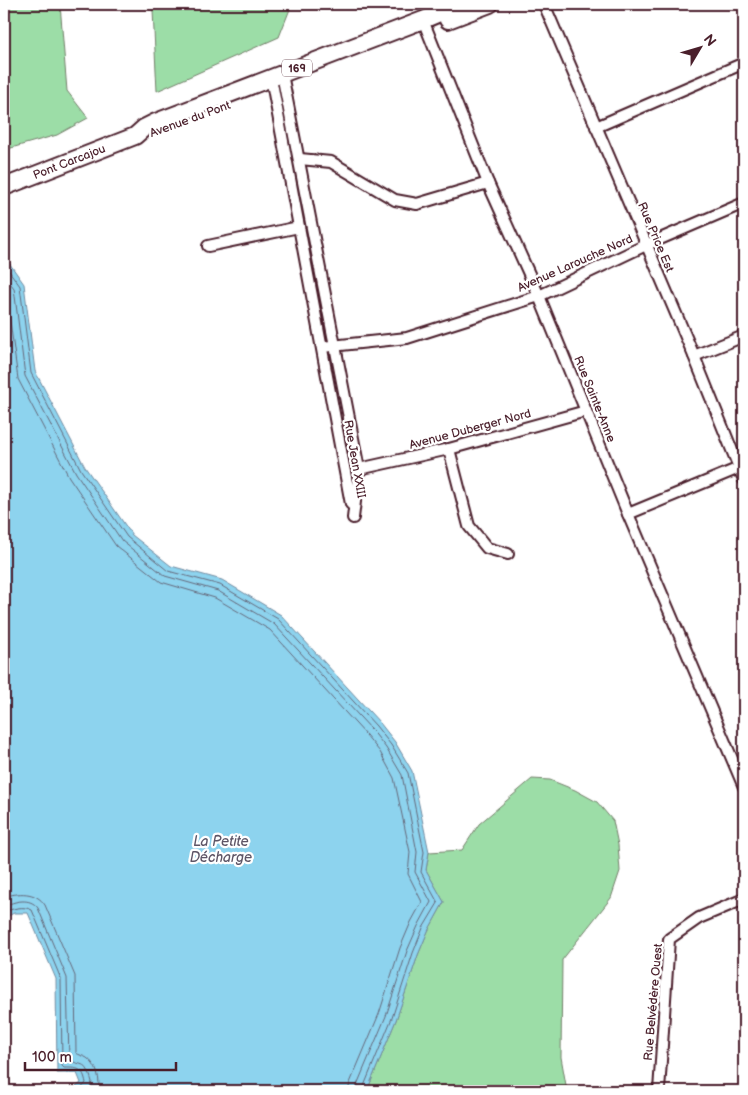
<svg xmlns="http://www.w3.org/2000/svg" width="748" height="1095" font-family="'Balsamiq Sans',sans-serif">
	<rect width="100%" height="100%" fill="#fff"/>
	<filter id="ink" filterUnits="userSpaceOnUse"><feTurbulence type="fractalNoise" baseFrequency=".02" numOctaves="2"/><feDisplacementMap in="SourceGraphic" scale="10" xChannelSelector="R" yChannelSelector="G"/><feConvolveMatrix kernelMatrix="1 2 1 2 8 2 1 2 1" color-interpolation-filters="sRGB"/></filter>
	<g filter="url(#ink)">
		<g fill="#9cdda7" stroke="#737e69">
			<path d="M4 4H60L67 91 88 118 57 135 4 150Z"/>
			<path d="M144 4H292L279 37 157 91 153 11Z"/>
			<path d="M532 779 550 780 575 790 597 802 613 821 618 845 620 871 611 898 562 960 561 1057 567 1091H367L396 1020 418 955 428 931 444 902 426 870 429 852 462 850 479 824Z"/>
		</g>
		<path fill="#8dd3ee" stroke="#728ba0" d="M4 251 5 257 24 284 35 371 85 467 132 535 171 566 222 580 281 615 380 723 395 742 412 771 429 852 426 870 444 902 428 931 418 955 396 1020 367 1091H71L81 1083 77 1073H57L56 979 28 913H14L4 918Z"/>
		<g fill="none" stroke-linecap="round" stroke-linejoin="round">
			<g stroke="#656779" stroke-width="1">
				<path d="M4 264 20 286 31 373 81 470 127 537 168 571 220 585 278 619 376 726 391 745 408 773 424 852 421 872 438 903 423 928 413 953 392 1018 362 1091"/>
				<path d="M4 275 14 288 25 376 76 473 122 541 165 576 218 591 274 624 372 730 386 748 402 775 417 852 415 872 431 902 418 926 407 951 386 1016 357 1085 356 1091"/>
				<path d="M4 287 6 292 18 379 69 477 116 546 161 582 215 598 270 630 366 735 380 752 394 778 410 852 408 874 422 902 411 922 400 948 379 1014 350 1083 348 1091"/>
				<path d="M4 897C18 892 36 891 45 905L75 976 76 1053C79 1055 84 1056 87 1058 97 1065 101 1080 98 1091"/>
				<path d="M4 906C15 901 30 897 38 908L67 978 69 1060C83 1067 86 1060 92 1082L89 1091"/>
				<path d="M4 912C12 909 23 905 32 910L61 979 62 1066 64 1068C79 1068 83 1068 86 1083L79 1091"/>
			</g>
			<g stroke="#4a1f2b" stroke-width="14">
				<g id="street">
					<path d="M544 4 694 356 744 480"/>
					<path d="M423 20 488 183 539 296 628 514 744 787"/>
					<path d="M282 74 359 469 353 518"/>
					<path d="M270 79 273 88 351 504"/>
					<path d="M596 127 744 63"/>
					<path d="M300 159 331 162 395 200 417 204 488 183"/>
					<path d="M208 246 299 227"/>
					<path d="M322 347 407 338 539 296 646 245 744 203"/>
					<path d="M694 356 744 336"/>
					<path d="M449 449 469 526 487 548 508 554"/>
					<path d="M359 469 449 449 586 411"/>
					<path d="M628 514 744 466"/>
					<path d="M659 1091 669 939 699 918 744 899"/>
				</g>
			</g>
			<g stroke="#4a1f2b" stroke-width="20">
				<g id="primary">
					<path d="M448 20 490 4"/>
					<path id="s1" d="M4 187 135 136 144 128 156 122 423 20 461 4"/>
				</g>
			</g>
			<use href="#street" stroke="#fff" stroke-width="10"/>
			<use href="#primary" stroke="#fff" stroke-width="16"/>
		</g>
	</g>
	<g text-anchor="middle" stroke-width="4.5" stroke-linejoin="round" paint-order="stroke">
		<rect fill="#fff" stroke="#80626b" stroke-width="1" x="282" y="59.5" width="30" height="17" rx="4"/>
		<g font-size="11" font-weight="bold" fill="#4a1f2b">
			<text x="297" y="72">169</text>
		</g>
		<g font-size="12" fill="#4a1f2b" stroke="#fff">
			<text transform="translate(190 119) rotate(-20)" y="4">Avenue du Pont</text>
			<text dy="4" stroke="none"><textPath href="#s1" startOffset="70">Pont Carcajou</textPath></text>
			<text transform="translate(656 237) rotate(67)" y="4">Rue Price Est</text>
			<text transform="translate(575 263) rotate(-24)" y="4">Avenue Larouche Nord</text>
			<text transform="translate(595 399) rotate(68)" y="4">Rue Sainte-Anne</text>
			<text transform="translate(470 429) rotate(-15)" y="4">Avenue Duberger Nord</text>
			<text transform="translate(355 459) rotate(80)" y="4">Rue Jean XXIII</text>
			<text transform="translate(653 1002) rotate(-85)" y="4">Rue Belvédère Ouest</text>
		</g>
		<g font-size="14" font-style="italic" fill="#5e5566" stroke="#fff">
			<text x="221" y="846">La Petite<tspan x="221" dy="16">Décharge</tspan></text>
		</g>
	</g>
	<rect width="748" height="1095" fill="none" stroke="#fff" stroke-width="20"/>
	<rect x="10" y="10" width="728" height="1075" fill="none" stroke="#4a1f2b" stroke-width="2" filter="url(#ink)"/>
	<g transform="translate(700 48) rotate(52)" stroke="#ffffff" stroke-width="4" paint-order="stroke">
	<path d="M0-4L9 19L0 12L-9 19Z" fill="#4a1f2b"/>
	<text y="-8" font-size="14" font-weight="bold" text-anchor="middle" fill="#4a1f2b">N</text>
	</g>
	<path d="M25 1062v8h151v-8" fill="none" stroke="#4a1f2b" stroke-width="2.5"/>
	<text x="32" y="1062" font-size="15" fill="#4a1f2b" stroke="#ffffff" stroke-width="4" paint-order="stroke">100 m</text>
</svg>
